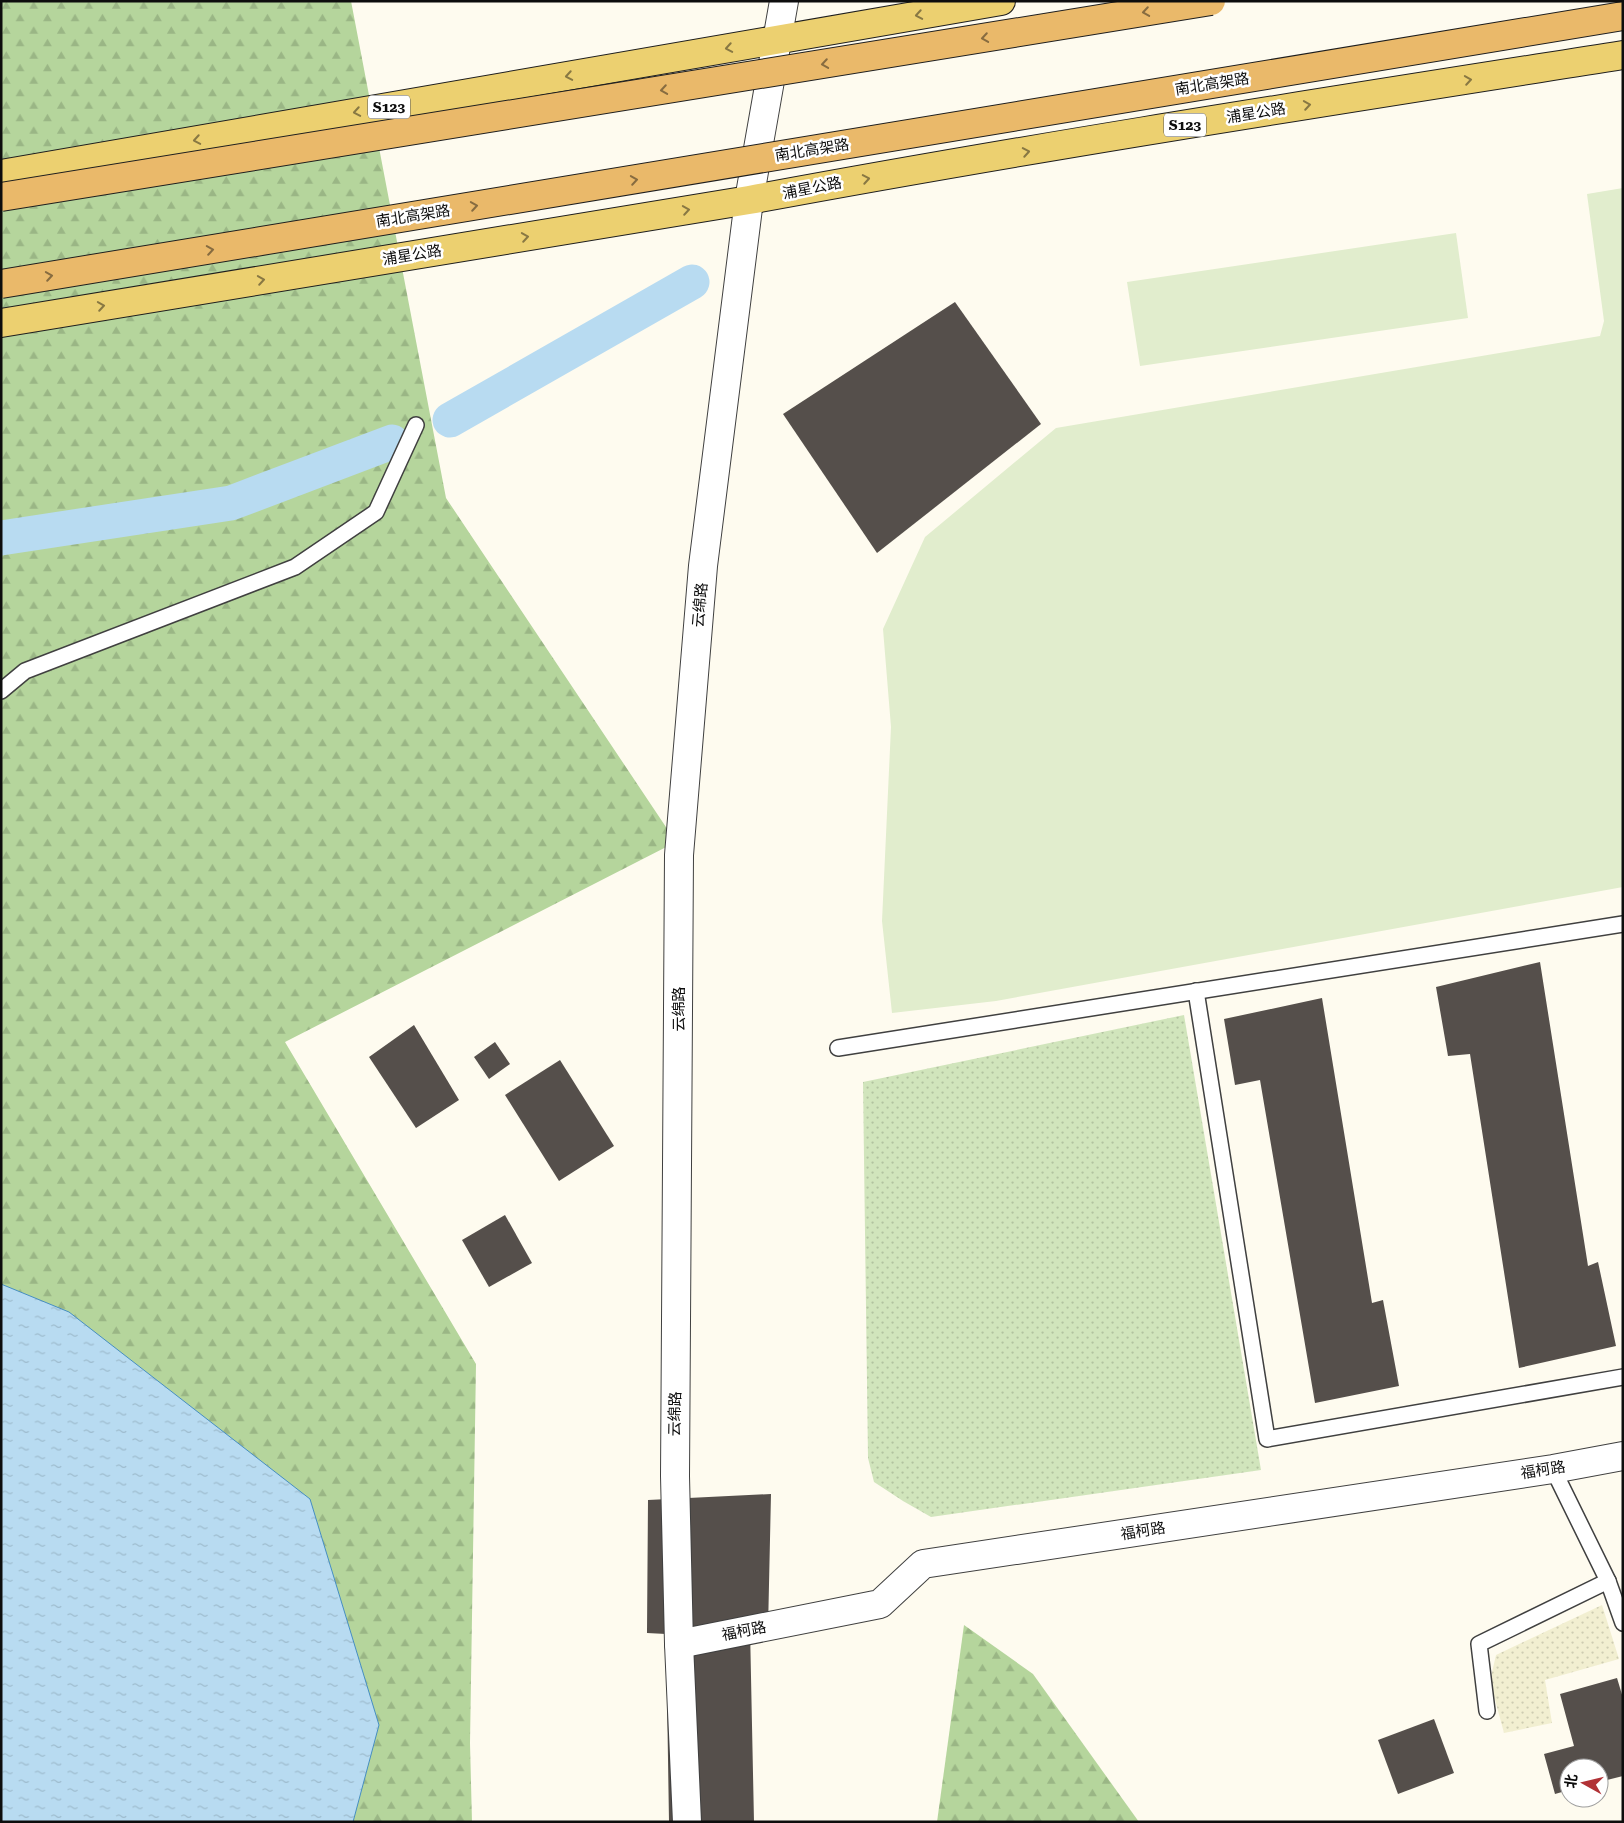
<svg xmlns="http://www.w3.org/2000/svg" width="1624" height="1823" font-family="'Roboto Serif','Noto Sans SC',serif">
	<defs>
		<pattern id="farmland-dots" width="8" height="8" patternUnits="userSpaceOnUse" patternTransform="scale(1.25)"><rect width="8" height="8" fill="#f2efd1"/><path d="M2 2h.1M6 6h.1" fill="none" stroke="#ceccb2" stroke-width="1.8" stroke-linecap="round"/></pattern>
		<pattern id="grass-dots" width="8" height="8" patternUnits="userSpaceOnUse" patternTransform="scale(1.25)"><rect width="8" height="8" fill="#d1e5bc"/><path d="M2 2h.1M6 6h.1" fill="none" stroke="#b2c3a0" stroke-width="1.8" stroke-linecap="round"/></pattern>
		<pattern id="forest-firs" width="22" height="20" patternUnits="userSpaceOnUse" patternTransform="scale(1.25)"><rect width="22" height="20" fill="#b5d59c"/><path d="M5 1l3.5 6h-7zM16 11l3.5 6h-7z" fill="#9ab685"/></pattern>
		<pattern id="water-ripples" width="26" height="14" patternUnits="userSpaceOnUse" patternTransform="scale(1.25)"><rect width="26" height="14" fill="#b8dbf1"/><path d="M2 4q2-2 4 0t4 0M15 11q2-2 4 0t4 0" fill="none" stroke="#9dbbcd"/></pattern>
	</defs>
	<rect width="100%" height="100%" fill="#fefbef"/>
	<path fill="url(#farmland-dots)" d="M1602 1605 1619 1659 1545 1680 1552 1723 1504 1733 1490 1681 1496 1655Z"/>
	<path fill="url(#grass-dots)" d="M1184 1015 1261 1470 931 1517 903 1501 874 1482 868 1458 863 1082Z"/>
	<g fill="url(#forest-firs)">
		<path d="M1 1H351L446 498 676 842 285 1042 476 1364 470 1743 472 1822H1Z"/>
		<path d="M964 1625 1033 1674 1139 1822H937Z"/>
	</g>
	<g fill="#e1edcd">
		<path d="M1623 188V887L996 1001 892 1013 882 921 891 727 883 629 925 537 1056 428 1600 336 1604 321 1587 194Z"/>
		<path d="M1456 233 1468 318 1140 366 1127 282Z"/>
	</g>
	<path fill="url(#water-ripples)" stroke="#468ec1" d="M1 1284 69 1312 310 1499 379 1725 353 1822H1Z"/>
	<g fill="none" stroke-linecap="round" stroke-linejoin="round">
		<g stroke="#b8dbf1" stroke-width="35">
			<path d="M450 420 692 282"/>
			<path d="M1 538 231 503 392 442"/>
		</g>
	</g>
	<g fill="#554f4b">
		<path d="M955 302 1041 424 877 553 783 414Z"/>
		<path d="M1540 962 1588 1266 1598 1262 1616 1346 1519 1368 1470 1054 1448 1056 1436 987Z"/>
		<path d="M1322 998 1372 1303 1383 1300 1399 1386 1315 1403 1260 1080 1235 1085 1224 1019Z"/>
		<path d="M414 1025 459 1100 416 1128 369 1057Z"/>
		<path d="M495 1042 510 1064 489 1079 474 1057Z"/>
		<path d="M560 1060 614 1146 559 1181 505 1095Z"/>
		<path d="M505 1215 532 1263 489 1287 462 1240Z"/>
		<path d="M771 1494 768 1630 750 1628 754 1822H669L666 1634 647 1633 648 1500Z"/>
		<path d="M1617 1678 1623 1698V1776L1599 1782V1768H1569V1790L1555 1794 1544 1754 1574 1746 1560 1694Z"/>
		<path d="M1434 1719 1454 1773 1398 1794 1378 1740Z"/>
	</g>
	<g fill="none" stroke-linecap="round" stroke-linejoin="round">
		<g stroke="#404040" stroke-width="18">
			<g id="service">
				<path d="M1 691 25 671 295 567 376 512 416 425"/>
				<path d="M1196 991 1267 1439 1623 1377"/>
				<path d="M838 1048 1623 924"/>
				<path d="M1553 1469 1608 1581 1623 1623"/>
				<path d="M1487 1711 1479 1644 1608 1581"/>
			</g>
		</g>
		<g stroke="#404040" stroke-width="30">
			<g id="minor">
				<path d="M749 200 784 1"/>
				<path d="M679 1644 880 1604 923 1564 1553 1469 1623 1456"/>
			</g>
		</g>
		<g stroke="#404040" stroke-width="30">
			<path id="tertiary" d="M687 1822 679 1644 675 1476 679 855 703 566 749 200"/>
		</g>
		<g stroke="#1e1e1e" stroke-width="30">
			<g id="primary">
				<path d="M1 174 1001 1"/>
				<path d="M1 323 749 200C1039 146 1331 101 1623 55"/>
			</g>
		</g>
		<use href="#service" stroke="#fff" stroke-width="15"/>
		<use href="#minor" stroke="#fff" stroke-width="28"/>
		<use href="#tertiary" stroke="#fff" stroke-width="28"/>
		<use href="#primary" stroke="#ecd070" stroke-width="28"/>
		<g stroke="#1e1e1e" stroke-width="30" stroke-linecap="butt">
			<g id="trunk-bridge">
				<path d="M1 197 1211 1"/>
				<path d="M1 284 1623 16"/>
			</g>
		</g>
		<use href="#trunk-bridge" stroke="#eab96a" stroke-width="28"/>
	</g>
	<defs><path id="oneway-chevron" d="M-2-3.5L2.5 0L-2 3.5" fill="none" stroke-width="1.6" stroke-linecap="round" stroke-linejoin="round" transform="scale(1.25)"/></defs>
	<g stroke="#876c40">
		<use href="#oneway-chevron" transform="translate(1146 12) rotate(171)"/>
		<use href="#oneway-chevron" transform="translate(985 38) rotate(171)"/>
		<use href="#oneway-chevron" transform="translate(825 64) rotate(171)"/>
		<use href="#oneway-chevron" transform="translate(664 90) rotate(171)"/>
		<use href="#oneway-chevron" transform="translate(634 180) rotate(-9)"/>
		<use href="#oneway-chevron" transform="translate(474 206) rotate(-9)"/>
		<use href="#oneway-chevron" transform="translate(210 250) rotate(-9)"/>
		<use href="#oneway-chevron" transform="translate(49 276) rotate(-9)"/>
	</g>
	<g stroke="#887843">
		<use href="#oneway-chevron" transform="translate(919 15) rotate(170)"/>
		<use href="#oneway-chevron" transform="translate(729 48) rotate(170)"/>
		<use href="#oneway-chevron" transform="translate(569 76) rotate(170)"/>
		<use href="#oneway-chevron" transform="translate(1468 80) rotate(-9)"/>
		<use href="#oneway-chevron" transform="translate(1307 105) rotate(-9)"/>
		<use href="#oneway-chevron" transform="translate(357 112) rotate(170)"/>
		<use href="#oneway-chevron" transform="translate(197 140) rotate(170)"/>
		<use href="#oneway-chevron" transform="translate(1026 152) rotate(-10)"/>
		<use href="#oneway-chevron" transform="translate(866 179) rotate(-10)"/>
		<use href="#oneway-chevron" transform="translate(686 210) rotate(-9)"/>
		<use href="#oneway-chevron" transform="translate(525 237) rotate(-9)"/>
		<use href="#oneway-chevron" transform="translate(261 280) rotate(-9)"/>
		<use href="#oneway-chevron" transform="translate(101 306) rotate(-9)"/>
	</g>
	<g text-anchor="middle" stroke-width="5" stroke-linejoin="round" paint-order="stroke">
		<g fill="#fff" stroke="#565656" stroke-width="1">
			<rect x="368" y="95.5" width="42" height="23" rx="4"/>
			<rect x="1164" y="113.5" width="42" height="23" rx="4"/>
		</g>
		<g font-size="14" font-weight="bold" fill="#0d0d0d">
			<text x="389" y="112">S123</text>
			<text x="1185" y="130">S123</text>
		</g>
		<g font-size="15" fill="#0d0d0d" stroke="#fff">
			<text transform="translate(1212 84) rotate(-9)" y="5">南北高架路</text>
			<text transform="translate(1256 113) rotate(-9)" y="5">浦星公路</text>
			<text transform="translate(812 150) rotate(-9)" y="5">南北高架路</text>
			<text transform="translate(812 188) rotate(-11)" y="5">浦星公路</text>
			<text transform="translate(413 216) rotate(-9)" y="5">南北高架路</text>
			<text transform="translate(412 255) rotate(-9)" y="5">浦星公路</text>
			<text transform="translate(700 605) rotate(-85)" y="5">云绵路</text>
			<text transform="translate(679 1009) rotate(-90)" y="5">云绵路</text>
			<text transform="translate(675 1414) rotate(-89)" y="5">云绵路</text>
			<text transform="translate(1543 1470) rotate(-9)" y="5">福柯路</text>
			<text transform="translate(1143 1531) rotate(-9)" y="5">福柯路</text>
			<text transform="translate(744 1631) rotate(-11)" y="5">福柯路</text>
		</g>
	</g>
	<rect width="1624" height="1823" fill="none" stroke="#0d0d0d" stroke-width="5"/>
	<g transform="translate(1584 1783) rotate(278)"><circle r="24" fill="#ffffff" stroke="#9e9e9e"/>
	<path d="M0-4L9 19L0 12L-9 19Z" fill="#b13236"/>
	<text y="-8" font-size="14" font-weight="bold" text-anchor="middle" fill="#0d0d0d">北</text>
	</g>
</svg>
